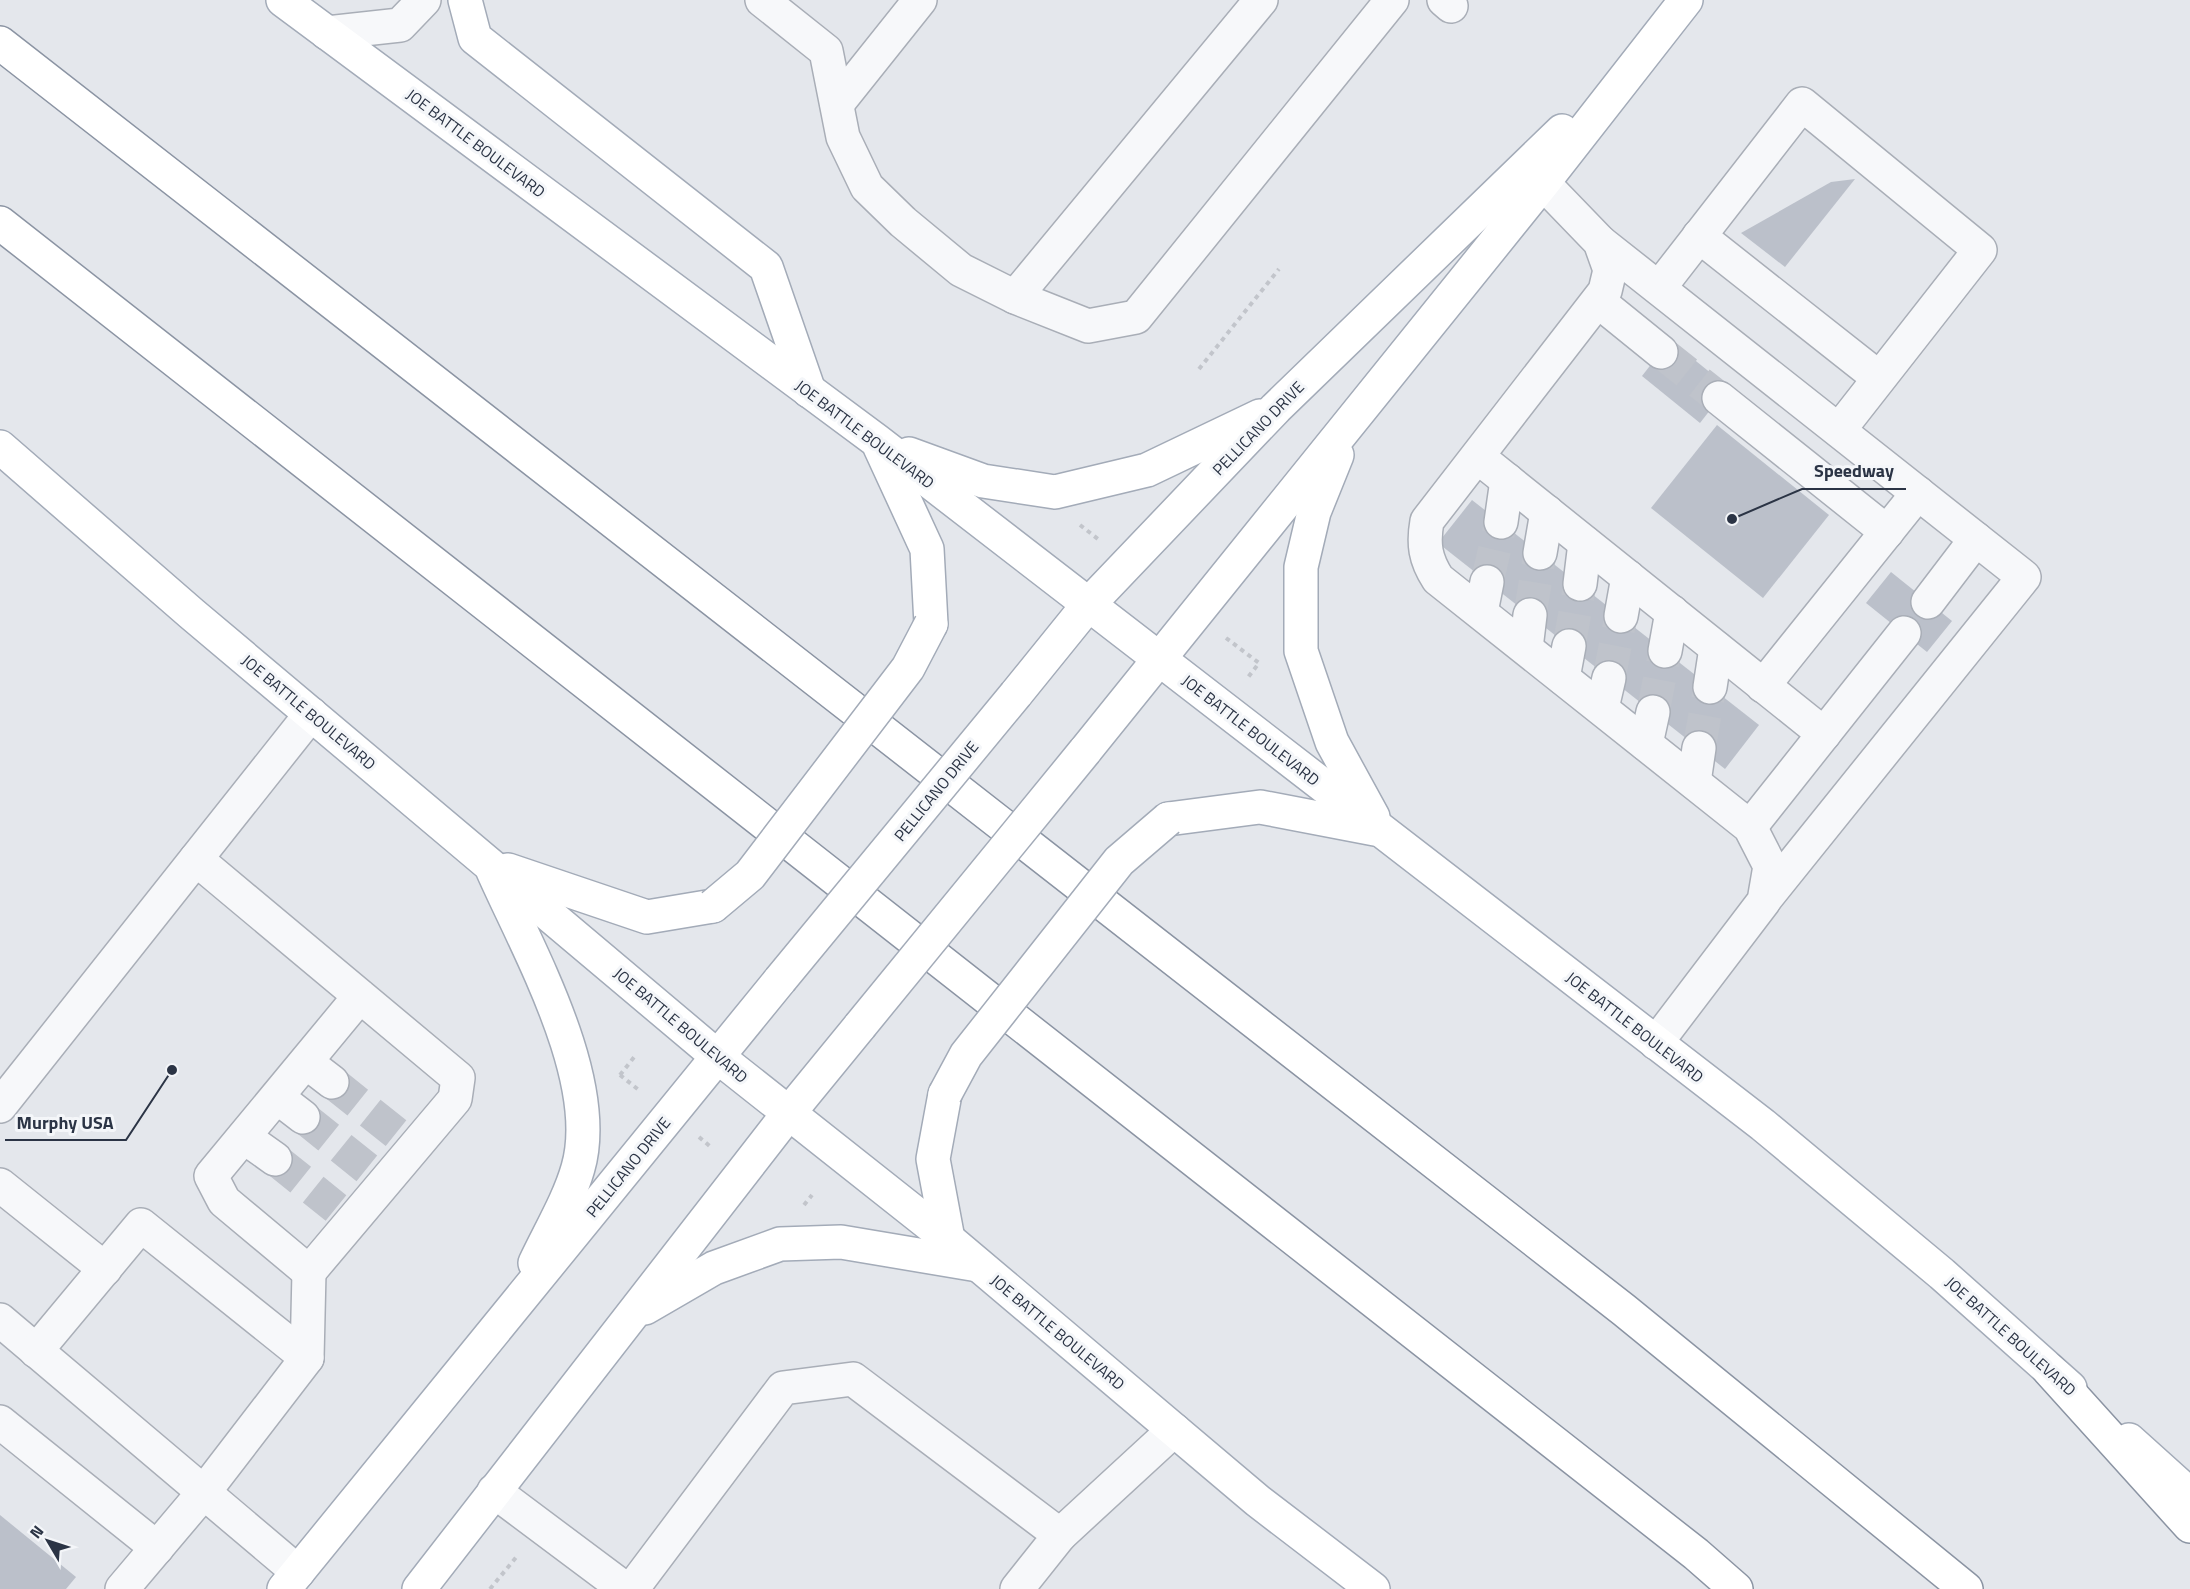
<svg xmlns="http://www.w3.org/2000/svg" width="2190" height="1589" font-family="'Titillium Web',sans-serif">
	<rect width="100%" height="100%" fill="#e4e7ec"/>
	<g fill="#bbc0ca">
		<path d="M1855 179 1785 267 1741 233 1831 182Z"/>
		<path d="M1670 340 1728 387 1700 423 1642 376Z"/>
		<path d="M1717 425 1829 515 1763 598 1651 508Z"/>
		<path d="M1472 500 1759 725 1725 769 1438 543Z"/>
		<path d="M1891 572 1952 621 1927 652 1866 603Z"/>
		<path d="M0 1515 76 1577 66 1589H0Z"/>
	</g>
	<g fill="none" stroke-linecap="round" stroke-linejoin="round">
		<g stroke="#bfc3cb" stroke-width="33" stroke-dasharray="33 16" stroke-linecap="butt">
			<path d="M1661 352 1719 398"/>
			<path d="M1487 582 1501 522"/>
			<path d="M1530 615 1540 553"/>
			<path d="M1569 646 1580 584"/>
			<path d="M1609 678 1621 616"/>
			<path d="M1653 712 1665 651"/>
			<path d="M1699 748 1710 687"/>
			<path d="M332 1082 397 1134"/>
			<path d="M303 1117 370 1171"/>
			<path d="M275 1159 336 1208"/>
		</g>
		<g stroke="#a9aeb7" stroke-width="36">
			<g id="minor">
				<path d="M762 0 826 51 843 137 867 187 903 222 961 270 1015 297 1261 0"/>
				<path d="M1444 0 1451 6"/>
				<path d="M327 33 400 25 424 0"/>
				<path d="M837 104 920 0"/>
				<path d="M1543 183 1600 242 1610 270 1605 291 1427 521C1423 544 1425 559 1438 579L1750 827 1770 866 1764 901 1656 1043"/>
				<path d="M1699 236 1879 378"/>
				<path d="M1600 242 2024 577 1765 899"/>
				<path d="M1659 288 1802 104 1980 250 1839 430"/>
				<path d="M1015 297 1088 326 1136 317 1392 0"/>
				<path d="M1598 301 1661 352"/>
				<path d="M1719 398 1887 532"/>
				<path d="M1478 457 1824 734"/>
				<path d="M1501 522 1507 480"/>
				<path d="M1540 553 1547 512"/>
				<path d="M1580 584 1585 543"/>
				<path d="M1928 602 1976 539"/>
				<path d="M1481 612 1487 582"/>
				<path d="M1621 616 1628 577"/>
				<path d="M1526 648 1530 615"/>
				<path d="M1665 651 1672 612"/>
				<path d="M1563 678 1569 646"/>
				<path d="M1763 686 1918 493"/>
				<path d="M1710 687 1716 648"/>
				<path d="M1602 708 1609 678"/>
				<path d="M1646 744 1653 712"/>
				<path d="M1694 782 1699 748"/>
				<path d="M1750 827 1904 633"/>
				<path d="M196 859 458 1078 455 1099 309 1272 224 1201 211 1176 360 996"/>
				<path d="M306 1062 332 1082"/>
				<path d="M277 1097 303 1117"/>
				<path d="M0 1106 311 714"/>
				<path d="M244 1137 275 1159"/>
				<path d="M0 1185 105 1269"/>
				<path d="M0 1320 298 1572"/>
				<path d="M36 1351 141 1225 307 1358"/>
				<path d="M0 1422 157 1548"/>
				<path d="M494 1491 625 1589"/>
				<path d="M1060 1535 1174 1430"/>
				<path d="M122 1589 204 1492 307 1358 309 1272"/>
				<path d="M632 1589 783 1388 853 1379 1060 1535 1017 1589"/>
			</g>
		</g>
		<g stroke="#a3abb8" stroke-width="36">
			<g id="major">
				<path d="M283 0 877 441 1763 1125 1942 1274 2070 1388"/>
				<path d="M465 0 475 38 766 267 809 391"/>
				<path d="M0 447 192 614 718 1057 948 1239 1258 1501 1373 1589"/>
				<path d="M880 447 927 549 931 624"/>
				<path d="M909 454 983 481 1055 492 1147 470 1260 416"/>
				<path d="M1337 455 1314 512 1301 567V651L1332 742 1373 817"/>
				<path d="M1016 694 1088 605 1276 408 1562 131"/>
				<path d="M1085 751 1543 183 1686 0"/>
				<path d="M1168 819 1260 807 1375 829"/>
				<path d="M508 870 647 917 713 906"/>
				<path d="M493 871C528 950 603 1081 578 1168 569 1200 549 1233 535 1263"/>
				<path d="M945 1094 933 1159 948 1239"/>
				<path d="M645 1308 714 1268 780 1244 841 1242 978 1265"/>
				<path d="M2129 1440 2190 1495"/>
				<path d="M284 1589 780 980"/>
				<path d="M419 1589 788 1114 860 1026"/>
			</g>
		</g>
		<g stroke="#8b94a3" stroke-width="36">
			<g id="highway">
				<path d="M0 43 1624 1310 1966 1589"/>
				<path d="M0 223 1696 1554 1736 1589"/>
				<path d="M2049 1370 2190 1526"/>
			</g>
		</g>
		<g stroke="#c2c5cb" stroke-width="4" stroke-dasharray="4.5 4.5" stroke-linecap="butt">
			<path d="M1199 369 1279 269"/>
			<path d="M1080 525 1098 539"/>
			<path d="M1226 638 1259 663 1246 680"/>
			<path d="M620 1075 640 1091"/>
			<path d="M620 1075 635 1056"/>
			<path d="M699 1137 712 1148"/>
			<path d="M804 1205 812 1195"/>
			<path d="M490 1589 518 1555"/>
		</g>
		<use href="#minor" stroke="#f7f8fa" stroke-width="33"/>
		<use href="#major" stroke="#fff" stroke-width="33"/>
		<use href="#highway" stroke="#fff" stroke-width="33"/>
		<g stroke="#a3abb8" stroke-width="36" stroke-linecap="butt">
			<g id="major-bridge">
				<path d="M713 906 750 875 908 668 931 624"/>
				<path d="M780 980 1016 694"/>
				<path d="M860 1026 1085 751"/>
				<path d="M945 1094 966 1055 1119 861 1168 819"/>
			</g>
		</g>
		<use href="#major-bridge" stroke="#fff" stroke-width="33"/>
	</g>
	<g text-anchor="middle" stroke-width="6" stroke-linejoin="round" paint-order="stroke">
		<g font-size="16" fill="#2b3445" stroke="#f4f6f9">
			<text transform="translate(476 143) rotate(37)" y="6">JOE BATTLE BOULEVARD</text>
			<text transform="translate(1258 428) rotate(-46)" y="6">PELLICANO DRIVE</text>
			<text transform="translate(865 434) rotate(37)" y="6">JOE BATTLE BOULEVARD</text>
			<text transform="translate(309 712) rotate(40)" y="6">JOE BATTLE BOULEVARD</text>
			<text transform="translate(1251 730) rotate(38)" y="6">JOE BATTLE BOULEVARD</text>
			<text transform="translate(936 791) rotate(-51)" y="6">PELLICANO DRIVE</text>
			<text transform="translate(681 1025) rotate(40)" y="6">JOE BATTLE BOULEVARD</text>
			<text transform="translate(1635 1027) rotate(38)" y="6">JOE BATTLE BOULEVARD</text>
			<text transform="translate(628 1167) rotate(-51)" y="6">PELLICANO DRIVE</text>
			<text transform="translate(1058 1332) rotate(40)" y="6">JOE BATTLE BOULEVARD</text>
			<text transform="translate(2011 1336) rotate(42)" y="6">JOE BATTLE BOULEVARD</text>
		</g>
	</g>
	<path fill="none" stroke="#2b3445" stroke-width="2" d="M1732 519L1802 489H1906M172 1070L126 1140H5"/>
	<g fill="#2b3445" stroke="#f4f6f9" stroke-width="2">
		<circle cx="1732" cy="519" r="6"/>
		<circle cx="172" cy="1070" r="6"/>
	</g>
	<g font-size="18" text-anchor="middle" font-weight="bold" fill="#2b3445" stroke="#f4f6f9" stroke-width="6" stroke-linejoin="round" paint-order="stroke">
		<text x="1854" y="477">Speedway</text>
		<text x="65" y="1129">Murphy USA</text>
	</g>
	<g transform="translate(48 1541) rotate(309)" stroke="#f4f6f9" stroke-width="4.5" paint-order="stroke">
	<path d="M0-4.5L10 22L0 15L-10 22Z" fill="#2b3445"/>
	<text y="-9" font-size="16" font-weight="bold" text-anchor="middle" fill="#2b3445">N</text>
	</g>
</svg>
